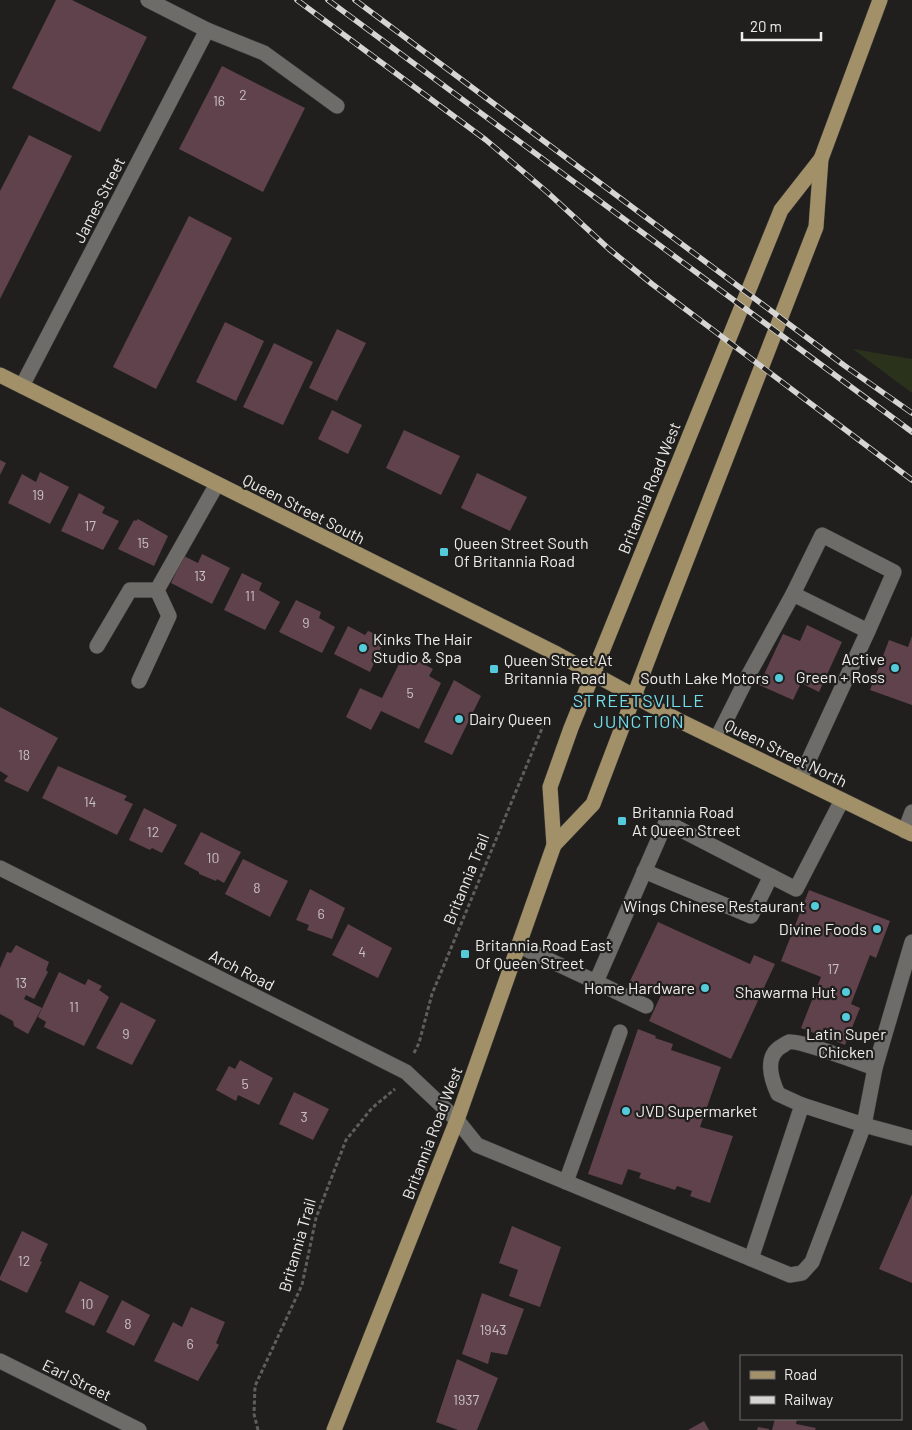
<svg xmlns="http://www.w3.org/2000/svg" width="912" height="1430" font-family="Barlow,sans-serif">
	<rect width="100%" height="100%" fill="#201f1d"/>
	<path fill="#2a321c" d="M853 349 912 359V393Z"/>
	<g fill="#5f424c">
		<path d="M56 0H72L147 37 100 132 12 88Z"/>
		<path d="M222 66 305 108 263 192 179 149Z"/>
		<path d="M29 135 72 156 0 299V191Z"/>
		<path d="M189 216 232 238 156 389 113 367Z"/>
		<path d="M225 322 264 341 236 401 196 382Z"/>
		<path d="M337 329 366 343 337 401 309 388Z"/>
		<path d="M274 343 313 362 283 425 243 407Z"/>
		<path d="M332 410 362 425 348 454 318 439Z"/>
		<path d="M404 430 460 456 441 495 386 468Z"/>
		<path d="M0 460 6 463 0 475Z"/>
		<path d="M40 472 69 487 50 524 8 503 22 474 36 482Z"/>
		<path d="M477 473 527 497 510 531 461 508Z"/>
		<path d="M79 493 105 507 102 513 119 521 103 550 61 531Z"/>
		<path d="M138 519 168 536 154 566 118 549 134 520 136 521Z"/>
		<path d="M202 554 230 568 212 604 171 583 184 556 198 563Z"/>
		<path d="M242 573 262 583 259 590 280 602 265 630 224 610Z"/>
		<path d="M296 600 321 612 319 618 335 627 322 653 279 632Z"/>
		<path d="M807 625 842 642 819 692 801 683 793 700 759 685 783 634 800 641Z"/>
		<path d="M348 626 365 635 368 631 371 632 375 635 374 638 383 643 370 672 334 654Z"/>
		<path d="M912 636V705L870 690 889 640 908 647Z"/>
		<path d="M404 654 433 669 429 676 441 683 419 729 381 711 371 730 346 717 360 688 382 698Z"/>
		<path d="M454 680 481 696 452 755 424 742Z"/>
		<path d="M0 707 58 738 28 792 4 781 8 776 0 771Z"/>
		<path d="M58 766 127 796 124 800 133 804 117 835 42 798Z"/>
		<path d="M144 808 177 825 162 853 152 848 150 850 129 840Z"/>
		<path d="M201 832 241 852 224 883 217 879 216 881 199 874V872L184 864Z"/>
		<path d="M243 859 288 881 270 917 225 894Z"/>
		<path d="M310 889 345 908 332 939 307 930 309 925 296 920Z"/>
		<path d="M809 890 890 921 876 958 870 955 851 1004 860 1008 845 1045 801 1028 821 977 781 961Z"/>
		<path d="M658 922 750 964 754 955 775 964 731 1059 649 1021 661 995 630 981Z"/>
		<path d="M348 924 392 948 378 978 332 955Z"/>
		<path d="M16 945 49 962 46 970 48 972 34 999 26 995 24 999 42 1008 28 1034 14 1026 13 1021 0 1014V968L7 952 11 953Z"/>
		<path d="M59 972 85 985 88 979 102 986 99 990 109 997 84 1046 44 1027 46 1022 38 1017Z"/>
		<path d="M121 1002 156 1020 132 1065 96 1048Z"/>
		<path d="M638 1029 656 1036 655 1038 673 1044 671 1050 721 1067 700 1127 733 1136 710 1203 690 1196 692 1191 677 1186 675 1190 639 1178 641 1173 628 1169 622 1185 588 1174Z"/>
		<path d="M240 1060 273 1078 259 1105 238 1095 236 1101 216 1090 229 1066 235 1069Z"/>
		<path d="M294 1092 329 1109 313 1140 279 1124Z"/>
		<path d="M912 1194V1283L879 1269Z"/>
		<path d="M512 1226 561 1247 540 1307 509 1296 518 1270 499 1263Z"/>
		<path d="M22 1231 48 1244 40 1261 42 1262 27 1293 0 1280V1277Z"/>
		<path d="M80 1281 109 1296 94 1326 65 1312Z"/>
		<path d="M482 1293 524 1309 507 1355 491 1352 488 1364 462 1354Z"/>
		<path d="M122 1300 150 1315 134 1346 106 1332Z"/>
		<path d="M191 1307 225 1322 216 1343 219 1345 198 1381 154 1361 173 1322 182 1327Z"/>
		<path d="M457 1359 498 1378 477 1430H458L436 1422Z"/>
		<path d="M775 1419H797L796 1424 816 1428 815 1430H772Z"/>
		<path d="M704 1421 709 1430H688Z"/>
		<path d="M758 1427 769 1429V1430H757Z"/>
	</g>
	<g fill="none" stroke-linecap="round" stroke-linejoin="round">
		<g stroke="#3c3b39" stroke-width="16">
			<g id="minor">
				<path d="M148 0 207 30 264 53 337 106"/>
				<path d="M22 386 207 30"/>
				<path d="M793 594 822 535 894 572 868 631"/>
				<path d="M97 646 130 590H157"/>
				<path d="M139 681 169 616 157 590 217 484"/>
				<path d="M717 738 749 674 793 594 868 631 800 779"/>
				<path d="M905 831 912 812"/>
				<path d="M0 868 406 1072 457 1120 477 1145 790 1275 802 1273 812 1262 864 1125 875 1068 912 942"/>
				<path d="M644 871 751 916 771 876"/>
				<path d="M519 946 596 982 666 822 796 889 842 800"/>
				<path d="M596 982 646 1006"/>
				<path d="M802 1105 778 1094C771 1079 764 1056 782 1046 784 1045 786 1043 789 1042 800 1040 860 1063 875 1068"/>
				<path d="M566 1182 620 1032"/>
				<path d="M751 1259 802 1105 864 1125 912 1138"/>
				<path d="M0 1361 139 1430"/>
			</g>
		</g>
		<g stroke="#3c3b39" stroke-width="16">
			<g id="major">
				<path d="M0 375 557 654 680 721 912 834"/>
				<path d="M554 845 593 804 658 633 816 227 821 159 880 0"/>
				<path d="M334 1430 457 1120 554 845 550 787 571 728 781 210 821 159"/>
			</g>
		</g>
		<g stroke="#5f5e5c" stroke-width="3" stroke-dasharray="4 2.5" stroke-linecap="butt">
			<path d="M414 1053 419 1043 432 994 543 726"/>
			<path d="M258 1430 254 1414 255 1386 302 1285 316 1218 346 1140 372 1108 395 1089"/>
		</g>
		<use href="#minor" stroke="#6d6c69" stroke-width="15"/>
		<use href="#major" stroke="#a29068" stroke-width="15"/>
		<g stroke="#d6d5d3" stroke-width="5.5">
			<g id="rail">
				<path d="M297 0 486 140 547 192 609 249 652 284 912 480"/>
				<path d="M328 0 912 432"/>
				<path d="M355 0 845 366 912 413"/>
			</g>
		</g>
		<use href="#rail" stroke="#201f1d" stroke-width="4" stroke-dasharray="11" stroke-linecap="butt"/>
	</g>
	<g fill="#53cbdb" stroke="#201f1d" stroke-width="2">
		<rect x="439" y="547" width="10" height="10" rx="2.5"/>
		<circle cx="363" cy="648" r="5"/>
		<circle cx="895" cy="668" r="5"/>
		<rect x="489" y="664" width="10" height="10" rx="2.5"/>
		<circle cx="779" cy="678" r="5"/>
		<circle cx="459" cy="719" r="5"/>
		<rect x="617" y="816" width="10" height="10" rx="2.5"/>
		<circle cx="815" cy="906" r="5"/>
		<circle cx="877" cy="929" r="5"/>
		<rect x="460" y="949" width="10" height="10" rx="2.5"/>
		<circle cx="705" cy="988" r="5"/>
		<circle cx="846" cy="992" r="5"/>
		<circle cx="846" cy="1017" r="5"/>
		<circle cx="626" cy="1111" r="5"/>
	</g>
	<g text-anchor="middle" stroke-width="4.5" stroke-linejoin="round" paint-order="stroke">
		<g font-size="14" fill="#cac2c3">
			<text x="243" y="100">2</text>
			<text x="219" y="106">16</text>
			<text x="38" y="500">19</text>
			<text x="90" y="531">17</text>
			<text x="143" y="548">15</text>
			<text x="200" y="581">13</text>
			<text x="250" y="601">11</text>
			<text x="306" y="628">9</text>
			<text x="410" y="698">5</text>
			<text x="24" y="760">18</text>
			<text x="90" y="807">14</text>
			<text x="153" y="837">12</text>
			<text x="213" y="863">10</text>
			<text x="257" y="893">8</text>
			<text x="321" y="919">6</text>
			<text x="362" y="957">4</text>
			<text x="833" y="974">17</text>
			<text x="21" y="988">13</text>
			<text x="74" y="1012">11</text>
			<text x="126" y="1039">9</text>
			<text x="245" y="1089">5</text>
			<text x="304" y="1122">3</text>
			<text x="24" y="1266">12</text>
			<text x="87" y="1309">10</text>
			<text x="128" y="1329">8</text>
			<text x="493" y="1335">1943</text>
			<text x="190" y="1349">6</text>
			<text x="466" y="1405">1937</text>
		</g>
		<g font-size="16" fill="#eeedeb" stroke="#201f1d">
			<text transform="translate(99 200) rotate(-63)" y="6">James Street</text>
			<text transform="translate(649 488) rotate(-68)" y="6">Britannia Road West</text>
			<text transform="translate(304 509) rotate(27)" y="6">Queen Street South</text>
			<text transform="translate(786 753) rotate(26)" y="6">Queen Street North</text>
			<text transform="translate(466 879) rotate(-68)" y="6">Britannia Trail</text>
			<text transform="translate(242 970) rotate(27)" y="6">Arch Road</text>
			<text transform="translate(432 1133) rotate(-69)" y="6">Britannia Road West</text>
			<text transform="translate(297 1245) rotate(-74)" y="6">Britannia Trail</text>
			<text transform="translate(77 1380) rotate(26)" y="6">Earl Street</text>
		</g>
		<g font-size="16" fill="#eeedeb" stroke="#201f1d" text-anchor="start">
			<text x="454" y="549">Queen Street South<tspan x="454" dy="18">Of Britannia Road</tspan></text>
			<text x="373" y="645">Kinks The Hair<tspan x="373" dy="18">Studio &amp; Spa</tspan></text>
			<text x="885" y="665" text-anchor="end">Active<tspan x="885" dy="18">Green + Ross</tspan></text>
			<text x="504" y="666">Queen Street At<tspan x="504" dy="18">Britannia Road</tspan></text>
			<text x="769" y="684" text-anchor="end">South Lake Motors</text>
			<text x="469" y="725">Dairy Queen</text>
			<text x="632" y="818">Britannia Road<tspan x="632" dy="18">At Queen Street</tspan></text>
			<text x="805" y="912" text-anchor="end">Wings Chinese Restaurant</text>
			<text x="867" y="935" text-anchor="end">Divine Foods</text>
			<text x="475" y="951">Britannia Road East<tspan x="475" dy="18">Of Queen Street</tspan></text>
			<text x="695" y="994" text-anchor="end">Home Hardware</text>
			<text x="836" y="998" text-anchor="end">Shawarma Hut</text>
			<text x="846" y="1040" text-anchor="middle">Latin Super<tspan x="846" dy="18">Chicken</tspan></text>
			<text x="636" y="1117">JVD Supermarket</text>
		</g>
		<g font-size="18" letter-spacing="1" fill="#73ddec" stroke="#201f1d">
			<text x="639" y="707">STREETSVILLE<tspan x="639" dy="21">JUNCTION</tspan></text>
		</g>
	</g>
	<rect x="740" y="1355" width="162" height="65" fill="#201f1d" stroke="#72716f"/>
	<rect x="750" y="1371" width="25" height="8" fill="#a29068" stroke="#72716f"/>
	<text x="784" y="1380" font-size="15" fill="#eeedeb">Road</text>
	<rect x="750" y="1396" width="25" height="8" fill="#d6d5d3" stroke="#72716f"/>
	<text x="784" y="1405" font-size="15" fill="#eeedeb">Railway</text>
	<path d="M742 32v8h79v-8" fill="none" stroke="#eeedeb" stroke-width="2.5"/>
	<text x="750" y="32" font-size="15" fill="#eeedeb" stroke="#201f1d" stroke-width="4" paint-order="stroke">20 m</text>
</svg>
